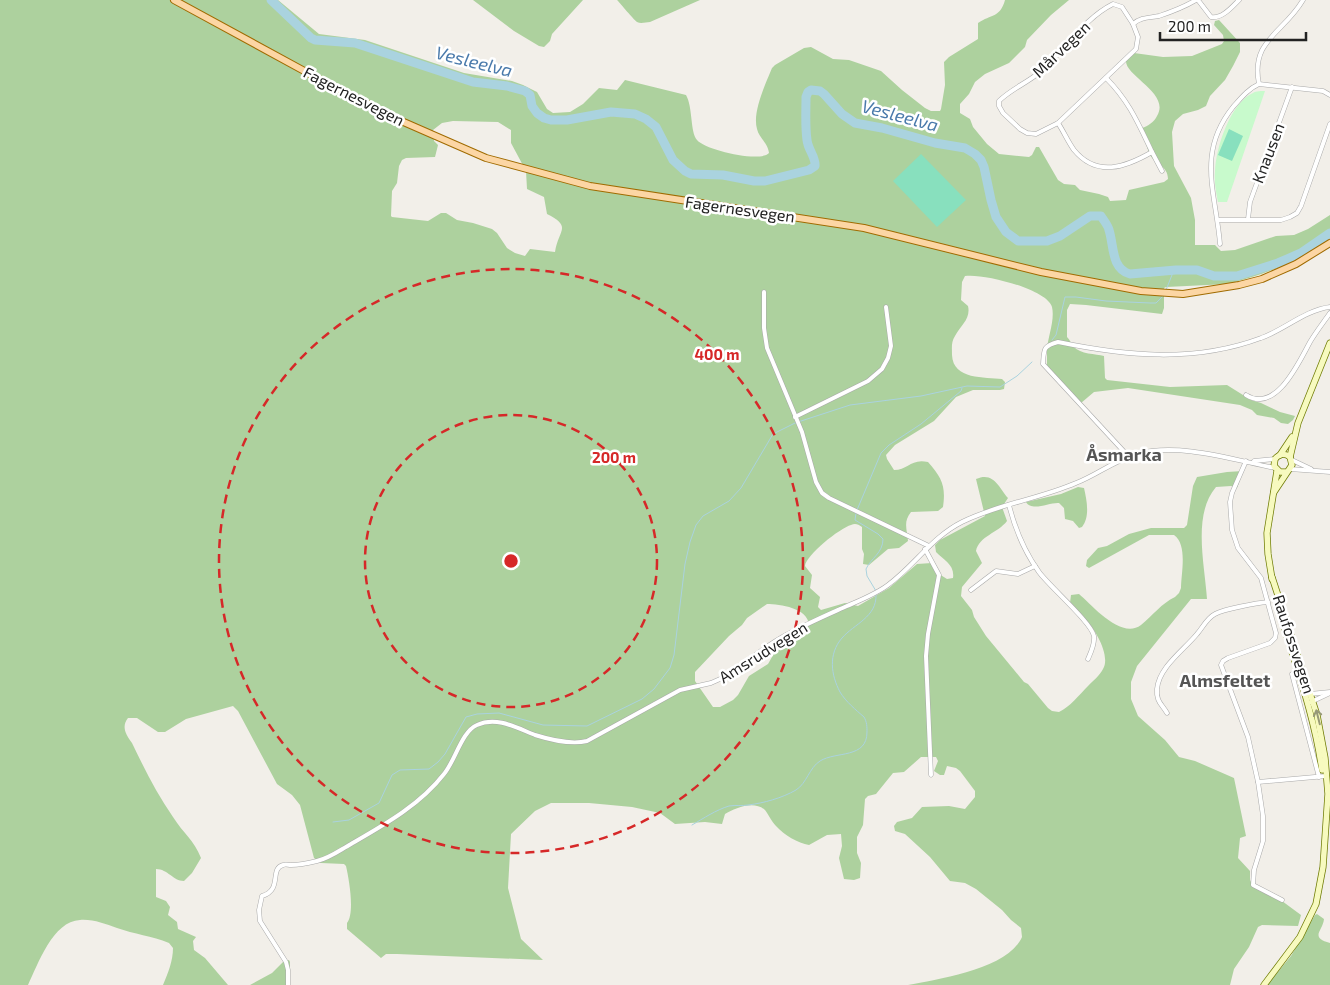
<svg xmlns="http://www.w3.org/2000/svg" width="1330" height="985" font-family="'Exo 2',sans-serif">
	<rect width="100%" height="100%" fill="#f2efe9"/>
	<g fill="#add19e" fill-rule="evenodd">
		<path d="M0 0H278L319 34 365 40 464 73 512 81 523 85 537 92 547 109 553 113 570 112 583 104 599 88 617 90 625 80 686 95C693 107 690 132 697 140 705 150 760 163 769 153 768 143 759 138 757 129 752 112 766 83 772 68L775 65 804 48 811 47 833 59 849 60 881 71 902 90 925 108 931 111H940L941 109 945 85 944 62 949 57 978 39V23C991 14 1000 18 1005 0H1069L1051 15 1027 40 1025 47 1009 63 985 74 975 82 969 94 960 104V113L970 119 973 127 987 144 999 154 1029 157 1032 155 1036 147H1039L1058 180 1064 184 1075 185 1080 190 1099 194 1108 197 1110 201 1126 200 1129 190 1164 182 1168 179C1168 166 1156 165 1150 155 1146 146 1144 136 1142 128 1148 126 1154 122 1157 116 1171 93 1124 76 1126 60L1134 53 1163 57 1192 56 1222 44 1224 41 1223 35 1214 25 1215 21 1219 20 1240 43V52L1233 66 1225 80 1210 96 1206 106 1198 110 1183 114 1175 121 1172 132 1174 166 1191 198 1195 220V245H1215L1221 251 1235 250 1276 236 1294 235 1308 229 1330 215V238C1300 262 1265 274 1228 284L1166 287 1164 288V308L1162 314 1086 305 1070 304 1067 310V337C1070 340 1071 343 1074 347 1080 354 1096 354 1104 356L1105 378 1107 380 1170 387 1227 385 1251 400 1261 403 1280 412 1295 416 1293 420 1288 424 1281 423 1274 418 1257 415 1252 410 1240 405 1128 388 1094 392 1081 403 1047 369C1047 362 1047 356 1047 349 1048 337 1055 320 1052 307 1047 289 982 273 965 276L962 282 961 300 968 306C971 319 961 325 955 336 951 342 952 348 952 355 953 380 985 377 1002 379L1005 382 1004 389 1000 390H973L956 397 934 421 895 445 886 455 887 459 894 470C908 470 911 458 928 462 942 478 946 486 943 507L938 511 911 512C903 522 907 529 908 541L899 548 888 549 869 565 863 564 864 554 862 549V527C858 524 855 523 851 525 840 528 806 555 805 566L812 575 810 588 820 597 818 607 821 610 845 603 858 606 889 588 917 564 932 563 939 574 947 579 953 578C955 565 944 560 936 552L935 545 940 540 985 516 976 479C994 471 999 488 1008 498L1002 507 1007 521C998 533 979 536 976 551L982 563 962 587 961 596 972 610 974 617 986 636 1024 682 1028 684 1048 708 1052 711 1059 712C1070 707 1079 695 1088 686 1093 681 1100 675 1103 669 1111 656 1095 629 1086 620 1081 614 1075 610 1070 603L1071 595 1079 594C1092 605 1121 640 1141 625 1152 616 1162 603 1175 597L1179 593 1181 588C1181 573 1188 545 1174 535H1149L1089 568 1086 566 1087 560 1098 548 1107 546 1129 534 1151 528H1184L1187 525 1193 486 1197 477 1227 472 1243 471 1237 488 1231 486 1216 487C1192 515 1205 565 1207 599H1191L1137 666 1131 682V699L1138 716 1165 740 1179 757 1195 761 1234 778 1246 836 1240 838 1238 858 1250 871V880L1252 884 1282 901 1301 915 1298 926 1262 925 1258 927 1249 947 1234 969 1230 985H908C939 979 1008 969 1022 937L1021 928 1011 920 1002 910 976 889 965 883 950 881 930 857 905 834 895 831 894 826 897 822 912 818 922 807 949 806 965 809 975 797V791L960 771 956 768 947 766 944 775H940L934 771 938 761 936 757H921L904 772 893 773 876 794 868 796 865 799 863 825 857 837V853L861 863 860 878 854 880 844 879 839 858 842 846 841 834 827 835 809 845C798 843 784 835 776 826 771 821 769 815 765 810 754 800 735 808 725 814L722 824 705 822 675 824 660 813 632 807 589 803H551L535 811 511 834 508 888 521 939 543 960 397 954H386L381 958 347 929V923C355 913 349 879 346 866L344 864 321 863 314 858 300 805 292 795 277 784 238 711 233 706 186 719 165 732H158L137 718H128C121 727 126 735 132 743 144 768 157 794 173 817 183 833 194 840 201 858L192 873 184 881C173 881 168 869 156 869V897L166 901 170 907 168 915 177 922 178 929 196 937 193 941 194 950 205 958 228 985H163C168 973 173 961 173 948L169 943C152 936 134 934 117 928 105 924 93 919 80 920 53 921 38 964 28 985H0ZM453 121 498 122 511 130V143L526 171 527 189 544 197 547 214C573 227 558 230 555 252L530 249 525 256 515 253 507 248 497 233 492 229 473 223 457 220 446 213H441L428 221 392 217 391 216 392 191 397 183 399 166 402 160 406 158 435 157 438 145 434 141 433 130 442 123ZM767 604C780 604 808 608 809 625L780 643 768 664 749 676 738 695 733 700 720 707H713L695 681V672L729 636 742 625 747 618Z"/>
		<path d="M473 0H583L552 34 550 41 544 47 539 46 514 31Z"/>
		<path d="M617 0H700L650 22C646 22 641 24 637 22 633 19 621 4 617 0Z"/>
		<path d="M1078 487 1084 488C1087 501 1090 517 1082 527L1079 528 1073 521 1065 519 1064 508 1059 503C1050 502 1032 512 1026 502L1061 494Z"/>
		<path d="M1317 914 1324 919C1323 931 1309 937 1330 943V985H1267L1291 956 1315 915Z"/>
		<path d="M289 960 290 962V985H250L272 973 284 961Z"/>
	</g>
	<path fill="#c8facc" d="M1265 91 1227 202H1218C1216 192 1214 181 1215 171 1216 148 1230 103 1253 93 1256 91 1262 91 1265 91Z"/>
	<g fill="#88e0be">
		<path d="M1229 129 1243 136 1232 161 1218 155Z"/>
		<path d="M921 154 966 200 937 227 893 181Z"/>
	</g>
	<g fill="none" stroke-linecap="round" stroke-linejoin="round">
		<g stroke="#aad3df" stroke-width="1">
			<path d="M1166 290 1174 270"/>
			<path d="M1052 340 1056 335 1065 297H1076L1106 301 1150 303H1156L1163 296"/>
			<path d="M857 510 881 453 889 445 921 424 961 391 962 388"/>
			<path d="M856 513 855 520 878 534 883 539C883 553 871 558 866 569L867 576 876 591"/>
			<path d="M333 822 349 820 379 803 392 775 400 770 429 769 438 762 445 754 466 717 477 714 499 713 543 725 587 726 642 699 654 689 670 668 674 655 685 564 690 542 696 525 703 516 729 501 741 488 773 434 795 423 850 405 921 396 967 386 1000 387 1017 376 1032 362"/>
			<path d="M692 825C704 818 716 810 729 806 736 805 742 806 748 805 764 803 782 798 796 790 807 783 809 768 820 761 836 751 867 759 867 732 867 727 867 722 864 717 856 710 846 702 840 692 831 675 828 654 842 638 854 624 877 617 876 595"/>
		</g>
		<path stroke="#aad3df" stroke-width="9" d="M271 0 311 38 315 40 355 43 473 82 507 86 525 91 530 95 532 106 537 113 544 118 551 120H567L611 112 635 114 646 119 656 127 673 160 685 171 691 174 723 175 754 181H765L809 170 815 166C816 157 808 150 807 140 805 126 806 111 806 97L808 92 811 90 820 91 824 94 842 114 855 123 882 128 935 143 965 148 975 154 981 160 984 167 991 200 996 217 1006 232 1018 241H1047L1060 236 1090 216H1101C1104 221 1108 225 1109 230 1114 245 1111 269 1130 274L1176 270H1197L1214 276H1237L1278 263 1301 253 1330 233"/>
		<g stroke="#a9a9a9" stroke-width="5">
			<g id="minor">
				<path d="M1198 0 1211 17C1222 19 1232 7 1239 0"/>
				<path d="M1113 4 1122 7 1133 24 1138 37 1136 49 1058 123 1036 134 1027 133 1020 129 1003 113 999 106V101C1011 89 1027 83 1040 72 1065 51 1083 19 1113 4Z"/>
				<path d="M1133 24C1141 17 1149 18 1159 16 1171 12 1184 7 1196 0"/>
				<path d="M1259 84C1250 40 1284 33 1303 0"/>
				<path d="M1058 123C1064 132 1068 142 1074 150 1097 178 1126 167 1152 152 1138 123 1129 101 1106 78"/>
				<path d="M1152 152 1162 171"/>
				<path d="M1248 219 1250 202 1292 87"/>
				<path d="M1218 220H1281L1290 217 1297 213 1301 206 1330 124"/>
				<path d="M1220 244C1216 193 1196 153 1233 107 1241 98 1248 89 1259 84L1323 91 1330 95"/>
				<path d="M764 292V328L767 348 802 432 816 482 822 493 829 498 929 546"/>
				<path d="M1246 395C1276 414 1299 362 1310 342 1316 332 1323 323 1330 313"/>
				<path d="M795 417 868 381 882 369 888 358 891 346 886 307"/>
				<path d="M1129 457 1043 364C1044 349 1043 346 1058 342 1126 356 1194 363 1261 338 1284 330 1305 310 1330 307"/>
				<path d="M1292 460 1311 469"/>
				<path d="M1246 461 1232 493 1230 502 1232 530 1238 548 1261 578 1276 633 1275 638 1270 643 1228 658 1223 661 1221 665 1248 737 1258 782 1263 816V841L1254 870 1253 885 1282 900"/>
				<path d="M1254 461 1275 459"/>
				<path d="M1290 469 1330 472"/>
				<path d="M1009 505C1015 529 1024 551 1039 572 1049 586 1091 622 1094 636 1095 644 1091 652 1088 659"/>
				<path d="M925 549 939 575 928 634 926 656 931 775"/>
				<path d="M971 590 996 571 1018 574 1035 566"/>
				<path d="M1292 674 1319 777"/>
				<path d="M1310 694 1330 692"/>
				<path d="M1311 702 1330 693"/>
				<path d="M1167 713C1162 704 1156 702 1157 689 1159 667 1184 650 1197 634 1203 627 1207 618 1215 614 1224 609 1257 603 1268 602"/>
				<path d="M1258 782 1326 776"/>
				<path d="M288 985V970L286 962 260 921 259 910 262 896C283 890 269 869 283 865 286 864 288 865 291 865 299 865 309 863 317 861 330 858 340 850 351 844 384 825 420 805 444 774 455 761 462 731 477 725 497 716 517 728 535 735 551 740 571 745 587 741L680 690 711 683 720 679C743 666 763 647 786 635 806 624 827 615 847 606 861 600 876 594 888 585 914 566 932 537 962 522 998 504 1039 499 1076 483 1097 475 1115 460 1137 454 1178 442 1234 460 1275 468"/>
			</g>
		</g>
		<g stroke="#707d05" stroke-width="7">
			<g id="secondary">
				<path d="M1280 455 1292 437"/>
				<path d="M1290 457 1298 423 1330 343"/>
				<path d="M1274 492 1292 465 1290 457C1285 453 1279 454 1275 459L1274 466 1280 472H1286"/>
				<path d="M1272 579 1268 554 1267 533 1277 471"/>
				<path d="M1282 620C1297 669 1315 719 1322 770"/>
				<path d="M1264 985 1300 937 1316 904 1323 867 1328 794 1325 758 1317 715 1272 577"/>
			</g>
		</g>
		<g stroke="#a06b00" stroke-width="8">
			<path id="primary" d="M174 0 319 79 399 120 486 158 590 186 864 228 1041 272 1141 291 1183 294 1239 285 1262 279 1296 264 1330 243"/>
		</g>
		<use href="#minor" stroke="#fff" stroke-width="4"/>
		<use href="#secondary" stroke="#f7fabf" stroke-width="5.5"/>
		<use href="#primary" stroke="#fcd6a4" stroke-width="6"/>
	</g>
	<defs><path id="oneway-shaft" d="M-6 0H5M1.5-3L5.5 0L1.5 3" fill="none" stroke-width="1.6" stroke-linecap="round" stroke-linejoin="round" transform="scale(1.25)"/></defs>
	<use stroke="#979978" href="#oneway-shaft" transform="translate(1318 717) rotate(-104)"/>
	<g fill="none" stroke="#d62828" stroke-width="2.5" stroke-dasharray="9 6">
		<circle cx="511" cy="561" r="146"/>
		<circle cx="511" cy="561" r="292"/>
	</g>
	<g text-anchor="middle" stroke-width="5" stroke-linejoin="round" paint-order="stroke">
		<g font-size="16" fill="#222" stroke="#fff">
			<text transform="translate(1061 49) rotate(-44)" y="6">Mårvegen</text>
			<text transform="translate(354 96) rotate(27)" y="6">Fagernesvegen</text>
			<text transform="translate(1268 153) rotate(-69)" y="6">Knausen</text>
			<text transform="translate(740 209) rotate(8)" y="6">Fagernesvegen</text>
			<text transform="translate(1294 644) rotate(72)" y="6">Raufossvegen</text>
			<text transform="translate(763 652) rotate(-32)" y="6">Amsrudvegen</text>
		</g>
		<g font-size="18" font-style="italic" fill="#4a7aab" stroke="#fff">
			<text transform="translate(474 62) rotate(14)" y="6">Vesleelva</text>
			<text transform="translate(900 116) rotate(15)" y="6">Vesleelva</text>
		</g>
		<g font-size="18" font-weight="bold" fill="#555" stroke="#fff">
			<text x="1124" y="461">Åsmarka</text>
			<text x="1225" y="687">Almsfeltet</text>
		</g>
	</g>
	<circle cx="511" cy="561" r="8" fill="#d62828" stroke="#fff" stroke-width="2.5"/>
	<g font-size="15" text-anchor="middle" font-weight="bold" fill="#d62828" stroke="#fff" stroke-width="5" stroke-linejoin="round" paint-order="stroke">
		<text x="717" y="360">400 m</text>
		<text x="614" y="463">200 m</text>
	</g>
	<path d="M1160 32v8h146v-8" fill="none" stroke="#222222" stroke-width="2.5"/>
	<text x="1168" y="32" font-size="15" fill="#222222" stroke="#ffffff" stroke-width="4" paint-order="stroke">200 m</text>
</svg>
